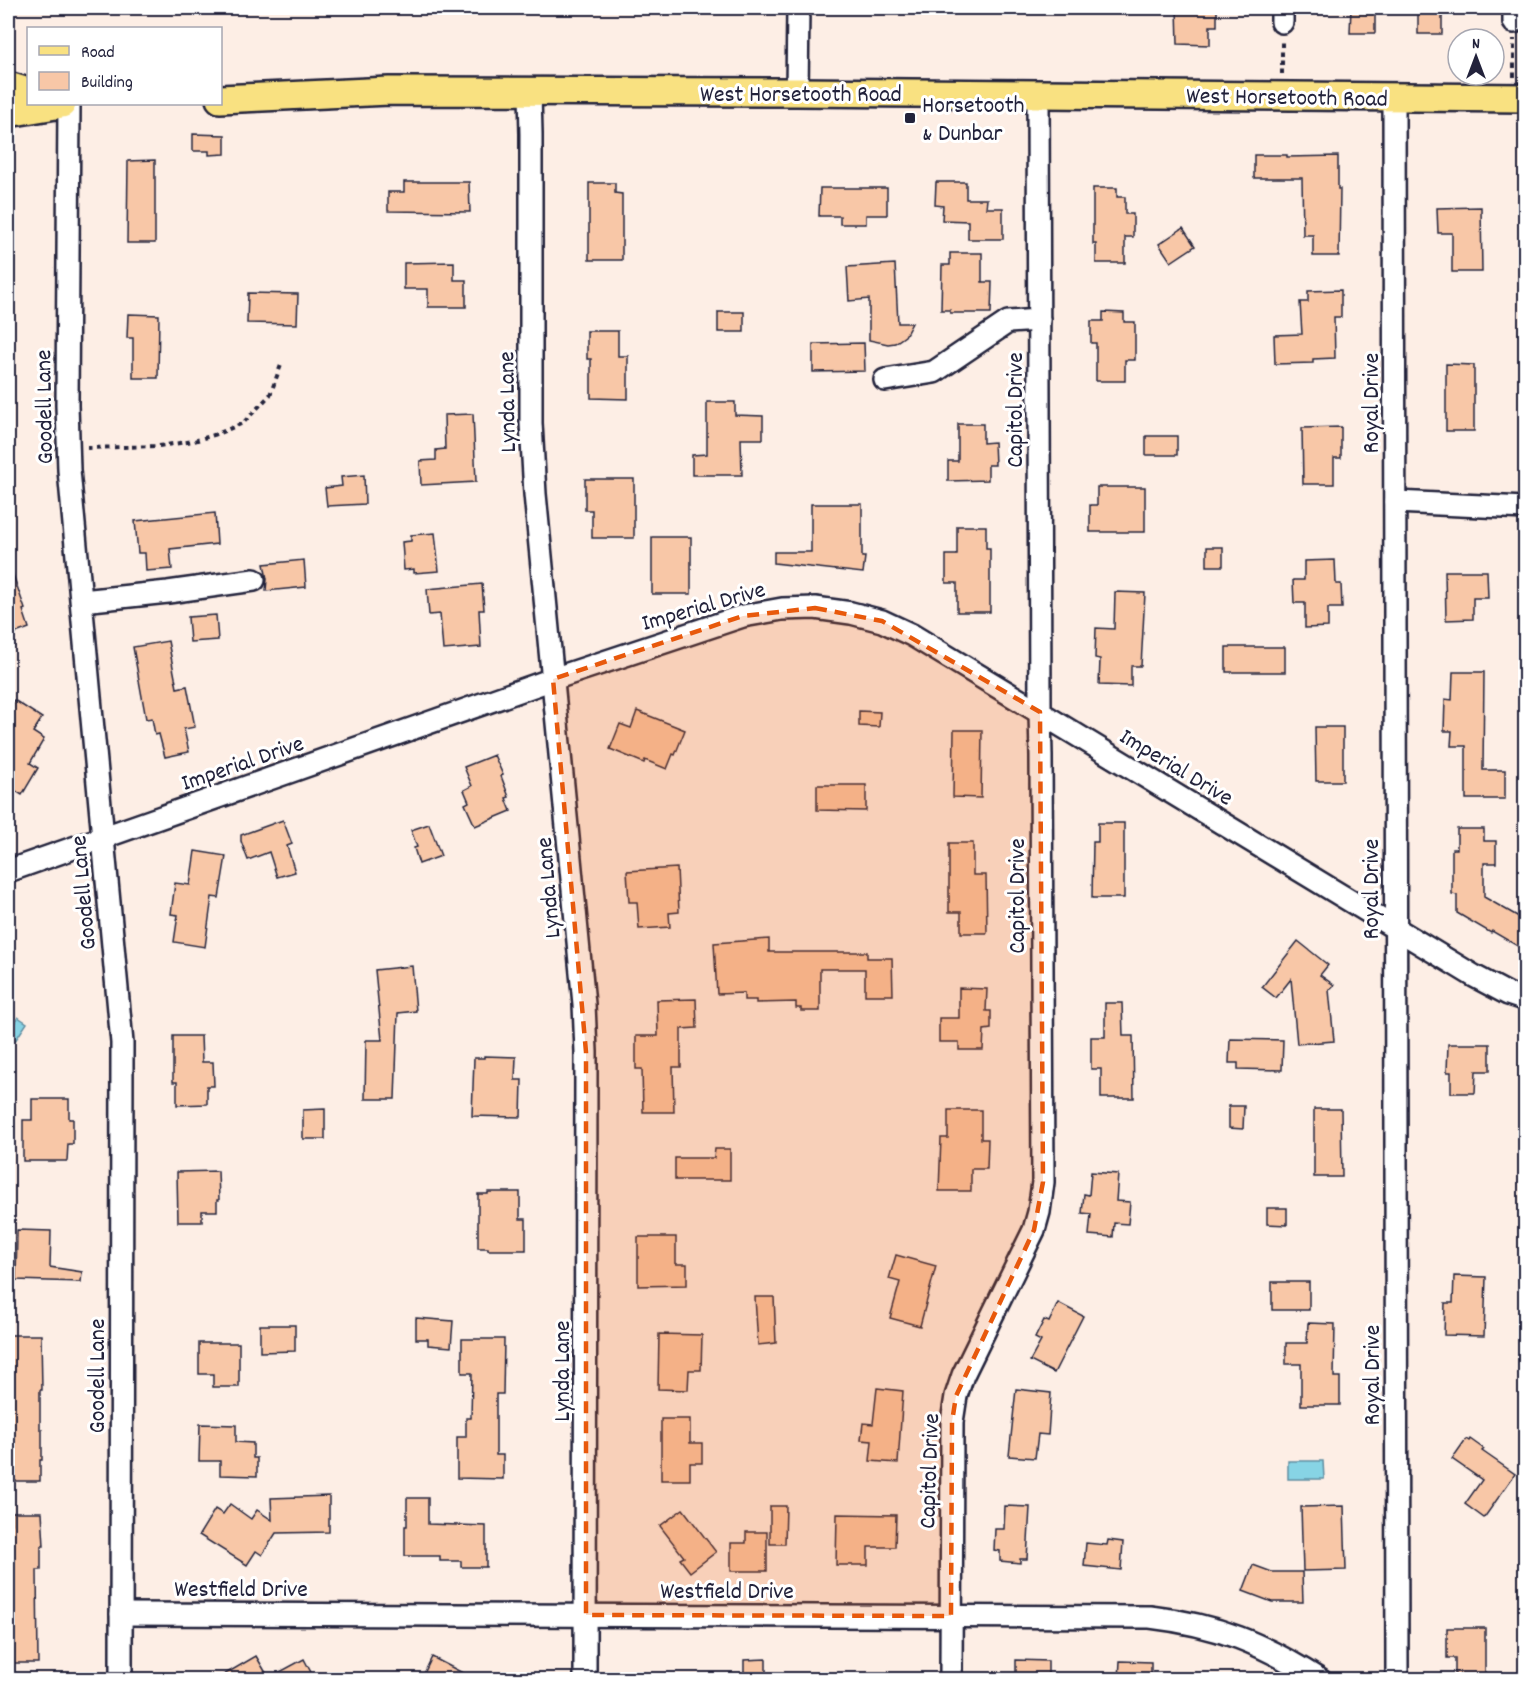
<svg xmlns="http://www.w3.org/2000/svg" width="1533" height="1687" font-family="Dekko,sans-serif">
	<rect width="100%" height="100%" fill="#fdeee5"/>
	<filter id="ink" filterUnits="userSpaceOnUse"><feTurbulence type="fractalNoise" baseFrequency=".0167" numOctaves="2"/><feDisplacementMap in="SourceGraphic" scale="12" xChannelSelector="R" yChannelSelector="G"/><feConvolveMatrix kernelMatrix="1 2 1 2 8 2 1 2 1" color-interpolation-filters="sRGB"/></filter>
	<g filter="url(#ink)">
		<g fill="#87d4e5" stroke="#5f8da1" stroke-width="1.5">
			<path d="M18 1017 27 1023 15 1041 8 1036V1033Z"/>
			<path d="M1288 1461H1323L1324 1479H1288Z"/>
		</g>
		<g fill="#f8c7a7" stroke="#22223b" stroke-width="1.5">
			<path d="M1177 8H1217V26H1210V45L1178 44Z"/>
			<path d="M1351 8H1375V33H1350Z"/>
			<rect x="1418" y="8" width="24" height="26"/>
			<path d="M193 134 225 135V154L209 155V151H193Z"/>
			<path d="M1254 155H1287V157L1338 156V189H1340L1339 256H1313V235H1303L1302 178H1254Z"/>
			<path d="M155 160V243H127L128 161Z"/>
			<path d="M404 182H469L470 212 388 211V192H404Z"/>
			<path d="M936 182H966V199H987L986 208H1003V239H968V221L942 220 943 206 935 205Z"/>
			<path d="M589 183H615V193L622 194V260H589Z"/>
			<path d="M820 188H887V215H866V224H840V216H819Z"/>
			<path d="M1093 188H1117V197H1125V214H1133V237H1125V263H1096V244H1093Z"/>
			<path d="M1481 207 1482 272H1452V233H1438L1437 208Z"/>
			<path d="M1183 228 1195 246 1171 262 1159 244Z"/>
			<path d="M950 253H982V282H992L991 313H950V310H941L942 265H950Z"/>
			<path d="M454 262V280H466V307H428V289H404V263Z"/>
			<path d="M895 264 898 323H912L905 336 895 343 888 344 869 340V299L849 301 847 267Z"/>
			<path d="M1341 290V317H1334L1335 358 1313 359V363L1275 364 1274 335 1302 334 1300 302H1308V291Z"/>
			<path d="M248 293 298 294 297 324 247 323Z"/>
			<rect x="718" y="312" width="26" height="20"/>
			<path d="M1103 312 1124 313V322H1135V360H1125V381H1096V343H1091V321H1103Z"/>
			<path d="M128 314 159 315 158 378H133V338H127Z"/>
			<path d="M587 331H618V356H628V399L591 398V359H587Z"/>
			<path d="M864 343 865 371 813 372V344Z"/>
			<path d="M1446 364 1474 365V431H1446Z"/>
			<path d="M707 402H735V415L763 416V439H741L742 475H692V455L707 454Z"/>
			<path d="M473 414 476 482 421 485 420 461 436 460V450L445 449 444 415Z"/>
			<path d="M958 424H983V443L994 442 995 465H988V480L948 481V461H958Z"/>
			<path d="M1341 427V458H1334V484H1303L1302 428Z"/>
			<rect x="1146" y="436" width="31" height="19"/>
			<path d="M364 475 365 504 327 506 325 488 342 486 341 477Z"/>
			<path d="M585 479H634V538H592V510H585Z"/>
			<path d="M1097 487H1145V532H1090V505H1097Z"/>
			<path d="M811 504H862V557H865L863 573 774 563V552H811Z"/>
			<path d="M215 513 217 544 170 549 172 569 146 571 145 553H138L135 521Z"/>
			<path d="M957 526H986V548H990V612H957V583H946V555H957Z"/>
			<path d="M435 533 439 571 414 573V569L404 570 402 542 411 541V535Z"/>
			<rect x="652" y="537" width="39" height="57"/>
			<rect x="1207" y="547" width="16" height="19"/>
			<path d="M304 560 306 587 266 591 267 579 264 564Z"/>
			<path d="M1335 560 1336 584H1341L1342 608H1328V627L1305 628V603H1294L1293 580H1304V561Z"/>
			<path d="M8 566H10L25 609 23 610 29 628 8 636Z"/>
			<path d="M1445 571H1487L1488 598H1473V619L1446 620Z"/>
			<path d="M482 584 484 610H479L481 647 443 650 440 614 429 615 427 589Z"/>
			<path d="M1115 592 1145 593 1141 666H1131V686L1099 685 1100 659 1095 658 1096 628 1114 629Z"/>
			<path d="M216 615 218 640 190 642 188 617Z"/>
			<path d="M168 641 177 688 187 686 195 727 184 729 189 752 165 757 159 734 155 735 152 718 146 719 133 647Z"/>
			<rect x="1226" y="647" width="59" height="25"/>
			<path d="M1453 672H1484L1483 770H1505V799H1466V746H1451L1452 731H1444L1445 699 1452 700Z"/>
			<path d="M14 700 42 718 33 732 44 739 30 763 38 768 22 795 8 786V738L13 728 8 725V710Z"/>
			<path d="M637 711 685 730 675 755 673 754 667 769 645 760 644 763 610 749 620 724 631 728Z"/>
			<path d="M859 711 880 712 879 727 859 726Z"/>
			<path d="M1315 727H1343V781H1316Z"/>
			<path d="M954 730H982L981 798 953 797Z"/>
			<path d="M494 755 503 775 501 776 509 797 506 798 511 811 475 826 465 804 469 802 464 790 472 786 464 767Z"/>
			<path d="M817 785H866V811L817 810Z"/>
			<path d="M283 820 292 844 287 846 295 872 277 877 269 852 248 860 241 841V835Z"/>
			<path d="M1098 823H1124V898H1092L1093 842H1098Z"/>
			<path d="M429 824 441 856 419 864 414 848 417 847 411 830Z"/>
			<path d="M1457 829H1484V841H1496V863H1484V897L1526 921V951L1492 931 1491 933 1457 913V895L1452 894V849H1457Z"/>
			<path d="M949 843H973V875H986L987 933H961V912H949Z"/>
			<path d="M195 851 226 856 219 898 212 897 205 947 174 942 178 915 171 914 175 883 190 885Z"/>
			<path d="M677 868 679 912 669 913 670 927 639 929 637 902H629L627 871Z"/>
			<path d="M769 939V952H867V958H892L893 995H865V969H820V1011H801V1008H796V1002L756 1003V1000H744V993L717 994 714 943Z"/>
			<path d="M1298 941 1328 965 1320 975 1334 985 1329 990 1334 1041 1297 1044 1291 979 1276 998 1262 987Z"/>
			<path d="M412 966 416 1011 398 1013 395 1099H365L366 1040H382L375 970Z"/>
			<path d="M959 988 987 989 986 1011H991V1029L984 1030 983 1050H959V1042H939V1018H959Z"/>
			<path d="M696 999 697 1028 681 1029V1067H673L674 1112H643L642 1069H636V1036H658L657 1000Z"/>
			<path d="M1105 1003H1122L1123 1036H1133L1134 1098H1101V1069H1091V1037H1105Z"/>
			<path d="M173 1036H201L202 1062H213L214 1086H207V1104L177 1105V1082H173Z"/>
			<path d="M1230 1039 1283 1040 1282 1070 1238 1069V1063H1229Z"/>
			<path d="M1448 1044H1490V1071H1476L1475 1093H1451V1072H1447Z"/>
			<path d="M484 1056 516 1057 515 1080H522L521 1117 472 1116 474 1058H484Z"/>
			<path d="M32 1099H69V1119H73V1144H68L67 1161H23V1120H32Z"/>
			<path d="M1229 1106H1244L1243 1129 1229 1128Z"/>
			<path d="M325 1109V1139H303V1110Z"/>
			<path d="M1314 1109H1341L1342 1177H1314Z"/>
			<path d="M948 1110H981V1139H988L987 1169H971V1191H939L941 1138H948Z"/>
			<path d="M715 1149H730V1180H675V1158H714Z"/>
			<path d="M218 1171 219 1200H217V1211H202V1222H178L177 1172Z"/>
			<path d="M1091 1172 1118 1174 1116 1201 1130 1202 1128 1224 1114 1223 1113 1237 1089 1235 1091 1214 1082 1213 1084 1194 1089 1195Z"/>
			<path d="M488 1192H520V1219H526V1250H488V1248H478V1194H488Z"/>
			<path d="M1267 1208H1287V1225L1267 1224Z"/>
			<path d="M17 1230 51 1231 50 1267 82 1272 81 1282 16 1280Z"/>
			<path d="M638 1237H676V1264H687V1285L638 1286Z"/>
			<path d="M896 1255 936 1266 920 1326 890 1318 900 1282 889 1279Z"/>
			<path d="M1454 1276 1486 1277 1484 1336 1444 1335 1445 1303H1453Z"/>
			<rect x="1272" y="1282" width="37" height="28"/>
			<path d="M755 1297H774L776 1343 758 1345Z"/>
			<path d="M1058 1303 1083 1316 1054 1373 1030 1361 1041 1341 1035 1338 1044 1320 1049 1322Z"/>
			<path d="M416 1318 453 1321 451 1347 428 1345V1339H416Z"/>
			<path d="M1308 1323 1335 1324 1334 1377H1340V1405H1301V1364H1286V1343H1307Z"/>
			<path d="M260 1325H295V1351L260 1352Z"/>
			<path d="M659 1334 702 1335 701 1370H689L688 1390 658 1389Z"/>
			<path d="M8 1335H41L42 1390H40V1430H42V1460H40V1481H11V1390H8Z"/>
			<path d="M462 1339H504L503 1394H496V1455H503V1479L457 1478V1437H466V1418H471L472 1373H462Z"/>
			<path d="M199 1343H239V1387H213V1374H199Z"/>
			<path d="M877 1388 903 1391 898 1463 870 1461 872 1441 861 1440 863 1423 873 1424Z"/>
			<path d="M1016 1389 1051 1393 1048 1435 1038 1434 1035 1458 1009 1456Z"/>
			<path d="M661 1419H690V1443H702V1463H690V1480H661Z"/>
			<path d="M200 1424 236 1425V1442L253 1443V1458H257V1476L220 1475V1461H199Z"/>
			<path d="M1466 1439 1469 1441 1470 1439 1484 1449 1482 1451 1515 1474 1484 1518 1465 1504 1482 1480 1452 1459Z"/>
			<path d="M329 1496V1532L276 1533 262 1555 256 1551 247 1565 199 1535 215 1509 223 1514 230 1504 251 1519 257 1510 272 1520 271 1498Z"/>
			<path d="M407 1498H428V1524L486 1526V1567H461V1561H440V1556H405V1526H407Z"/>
			<path d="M770 1506H786L785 1544H770Z"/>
			<path d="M1005 1506 1030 1507 1027 1559H1020V1563L1000 1561V1551L994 1550 995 1529H1004Z"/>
			<path d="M1344 1506 1346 1570 1303 1571 1301 1507Z"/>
			<path d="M683 1509 716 1552 690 1572 680 1559 684 1557 660 1526Z"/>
			<path d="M12 1512H42L44 1546H41V1570H37L38 1663H8V1524H12Z"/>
			<path d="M837 1514 896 1515 895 1547H868V1565H836Z"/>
			<path d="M746 1532H767V1571H731V1543H746Z"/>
			<path d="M1108 1540 1123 1542 1121 1570 1084 1566 1086 1543 1107 1545Z"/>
			<path d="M1253 1565 1272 1572H1302L1303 1602H1272L1243 1591Z"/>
			<path d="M1447 1628H1485V1680H1455V1658H1447Z"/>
			<path d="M256 1656 269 1678 304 1659 315 1680H215Z"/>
			<path d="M432 1657 476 1680H421Z"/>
			<path d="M766 1659V1680H744V1660Z"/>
			<path d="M1016 1660 1048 1661V1680H1016Z"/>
			<path d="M1120 1661 1151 1662V1680H1119Z"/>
		</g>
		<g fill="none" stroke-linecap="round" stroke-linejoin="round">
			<g stroke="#22223b" stroke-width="26">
				<g id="minor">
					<path d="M1282 8V22"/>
					<path d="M1514 8V22"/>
					<path d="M797 92 798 8"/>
					<path d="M530 93 531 134V423L535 494 584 1004 586 1052 585 1680"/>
					<path d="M1394 98 1397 1680"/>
					<path d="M69 104 67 405 69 470 122 1043 121 1680"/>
					<path d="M885 380 934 372 1008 322 1039 320"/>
					<path d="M1395 502 1526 508"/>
					<path d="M82 601 168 592 254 580"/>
					<path d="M8 871 553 679 743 616 782 609 815 608 851 613 882 621 912 635 1474 976 1508 994 1526 1000"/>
					<path d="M121 1614 1150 1617C1218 1625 1262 1643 1320 1680"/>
					<path d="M951 1680 952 1422 956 1396 963 1375 1034 1230 1039 1212 1043 1182 1041 756 1040 712 1038 94"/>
				</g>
			</g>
			<g stroke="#22223b" stroke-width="32">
				<g id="major">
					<path d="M8 86 28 92"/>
					<path d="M220 99 389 91 797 92 1526 98"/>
					<path d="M8 113 62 104"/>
				</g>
			</g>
			<g stroke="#22223b" stroke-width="4" stroke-dasharray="4.5 4.5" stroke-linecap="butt">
				<path d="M1282 74V40"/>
				<path d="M1514 77V39"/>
				<path d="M87 448 159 446 194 441 217 434 243 423 270 395 281 365"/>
			</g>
			<use href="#minor" stroke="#fff" stroke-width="21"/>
			<use href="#major" stroke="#f9e181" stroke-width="27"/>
		</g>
	</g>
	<path fill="#e8590c" fill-opacity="0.2" stroke="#e8590c" stroke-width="4.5" stroke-dasharray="12 8" stroke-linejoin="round" d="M815 608 882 621 1040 712 1043 1182 1034 1230 956 1396 952 1422 951 1616 586 1615V1052L553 679 743 616Z"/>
	<rect fill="#22223b" stroke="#fff" stroke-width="2" x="904" y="112" width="12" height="12" rx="3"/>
	<g text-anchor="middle" stroke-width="6" stroke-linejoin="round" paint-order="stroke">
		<g font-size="24" fill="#22223b" stroke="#fff">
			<text x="801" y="101">West Horsetooth Road</text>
			<text transform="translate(1287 96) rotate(1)" y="8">West Horsetooth Road</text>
			<text transform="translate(506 402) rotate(-91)" y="8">Lynda Lane</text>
			<text transform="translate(1370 403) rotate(-90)" y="8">Royal Drive</text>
			<text transform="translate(43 407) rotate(-91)" y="8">Goodell Lane</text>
			<text transform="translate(1014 410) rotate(-90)" y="8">Capitol Drive</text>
			<text transform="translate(703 605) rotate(-16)" y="8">Imperial Drive</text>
			<text transform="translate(242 762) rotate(-19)" y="8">Imperial Drive</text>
			<text transform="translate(1177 766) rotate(31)" y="8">Imperial Drive</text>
			<text transform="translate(547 888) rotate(-95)" y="8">Lynda Lane</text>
			<text transform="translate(1370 889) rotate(-90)" y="8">Royal Drive</text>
			<text transform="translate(82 893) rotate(-95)" y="8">Goodell Lane</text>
			<text transform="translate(1016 896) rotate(-90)" y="8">Capitol Drive</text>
			<text transform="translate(561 1371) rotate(-90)" y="8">Lynda Lane</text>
			<text transform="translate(1371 1375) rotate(-90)" y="8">Royal Drive</text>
			<text transform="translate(96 1376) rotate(-90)" y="8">Goodell Lane</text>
			<text transform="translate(928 1471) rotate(-88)" y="8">Capitol Drive</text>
			<text x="241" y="1596">Westfield Drive</text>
			<text x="727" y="1598">Westfield Drive</text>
		</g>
		<g font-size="24" fill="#22223b" stroke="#fff" text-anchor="start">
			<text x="922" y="112">Horsetooth<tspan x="922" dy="28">&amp; Dunbar</tspan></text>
		</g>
	</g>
	<rect width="1533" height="1687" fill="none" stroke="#fff" stroke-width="30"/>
	<rect x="15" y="15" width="1503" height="1657" fill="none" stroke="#22223b" stroke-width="2" filter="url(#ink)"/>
	<rect x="27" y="27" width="195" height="78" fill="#ffffff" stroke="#a7a7b1" stroke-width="1.5"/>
	<rect x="39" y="46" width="30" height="9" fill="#f9e181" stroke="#a7a7b1" stroke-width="1.5"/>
	<text x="81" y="57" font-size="18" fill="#22223b">Road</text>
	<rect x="39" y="72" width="30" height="18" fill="#f8c7a7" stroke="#a7a7b1" stroke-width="1.5"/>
	<text x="81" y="87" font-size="18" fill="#22223b">Building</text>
	<g transform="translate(1476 57)"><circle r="28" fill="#ffffff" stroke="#a7a7b1" stroke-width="1.5"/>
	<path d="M0-4.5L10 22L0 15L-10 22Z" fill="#22223b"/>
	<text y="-9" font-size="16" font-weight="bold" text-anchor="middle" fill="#22223b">N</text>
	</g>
</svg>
